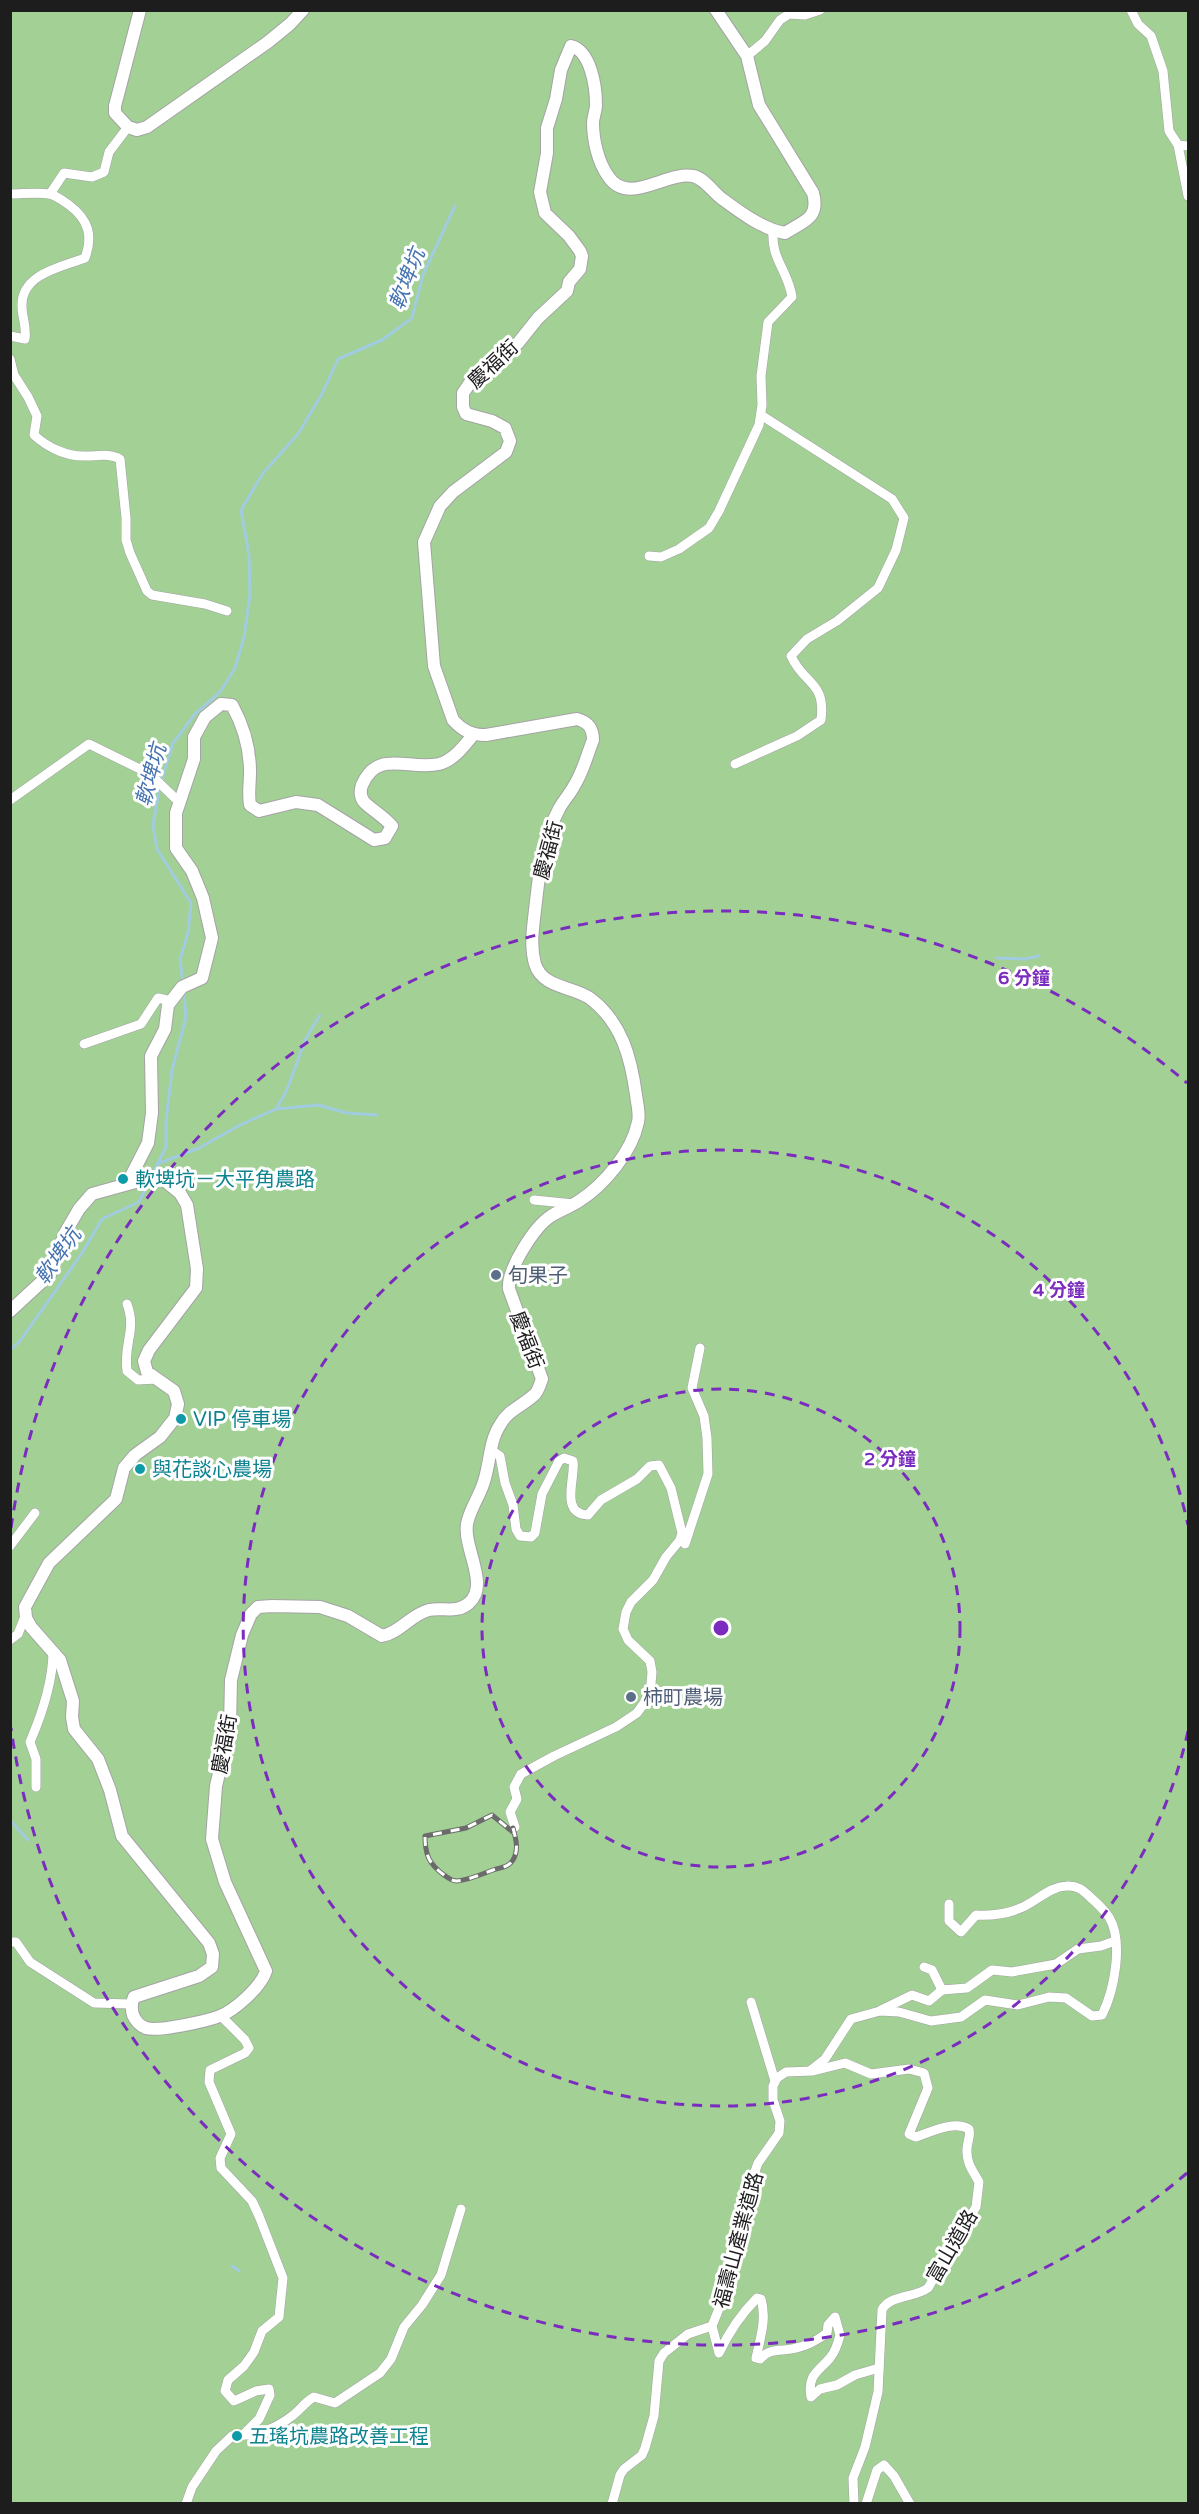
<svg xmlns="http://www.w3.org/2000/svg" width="1199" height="2514" font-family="'Varela Round','Noto Sans TC',sans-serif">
	<rect width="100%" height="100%" fill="#efece3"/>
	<path fill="#a2d095" d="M11 11H1188V2503L11 2504Z"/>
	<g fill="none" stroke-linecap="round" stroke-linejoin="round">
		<g stroke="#a1ccdf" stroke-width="3">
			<path d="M997 958 1025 959 1039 956"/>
			<path d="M183 983 180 959 188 933 191 903 157 849 153 825 160 785 173 743 195 714 220 692 235 668 244 637 250 595 249 555 241 510 263 473 298 434 323 392 338 359 382 340 412 318 423 275 455 206"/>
			<path d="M276 1109 318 1105 347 1113 377 1115"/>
			<path d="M157 1164 199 1148 240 1125 276 1109 286 1092 306 1038 320 1015"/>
			<path d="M152 1175 166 1147V1121L172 1070 186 1017 184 992"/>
			<path d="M10 1350 20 1341 82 1253 102 1219 139 1202 148 1184"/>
			<path d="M10 1820 28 1840"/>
			<path d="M232 2266 239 2271"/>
		</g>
		<g stroke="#a4a4a4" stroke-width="10">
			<g id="minor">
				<path d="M1131 10 1138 24 1151 36 1163 71 1169 131 1178 145 1188 146"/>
				<path d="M747 56 765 41 780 20 789 14 805 15 820 10"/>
				<path d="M1178 145 1188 196"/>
				<path d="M10 194C23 194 37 192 49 194 56 195 63 201 69 205 89 220 93 236 85 258 61 267 21 274 22 306 22 318 27 327 25 339L10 336"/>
				<path d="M50 194 64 173 92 177 104 172 109 152 128 127"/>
				<path d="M10 359 14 375 28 397 37 416 34 435C48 448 68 457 86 456 97 456 110 453 120 459L126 518V540L130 553 147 591 152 595 205 604 227 611"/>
				<path d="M649 556 661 557 679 549 709 528 719 511 759 425 762 405 761 376 768 322 792 297C788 270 771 260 773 231"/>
				<path d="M735 764 797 736 821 720C826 681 804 685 791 656L807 639 837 621 878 588 896 550 904 518 892 499 761 415"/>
				<path d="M10 800 89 744 150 774 179 802"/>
				<path d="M84 1044 141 1024 158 998 171 1001"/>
				<path d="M534 1200 574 1204"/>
				<path d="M127 1304C137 1331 123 1343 127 1371L138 1380 157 1379"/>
				<path d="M491 1450 500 1456 505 1483 513 1505 516 1529 520 1536 531 1537 535 1533 542 1494 559 1461 564 1458 573 1461C576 1477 559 1514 588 1515L601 1500 637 1479 650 1466 659 1465 671 1488 682 1533 680 1540 666 1557 653 1580 631 1602 626 1612 623 1629 628 1640 650 1661 652 1672 650 1695 637 1713 616 1727 554 1756 521 1774 514 1787 517 1799 510 1812 515 1827"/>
				<path d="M685 1544 708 1474 707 1438 704 1416 692 1388 700 1348"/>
				<path d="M10 1546 35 1513"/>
				<path d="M10 1640 18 1634 26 1614"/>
				<path d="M36 1787V1759L30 1742C42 1714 53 1681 53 1651"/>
				<path d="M10 1942H16L30 1962 94 2003 131 2004"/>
				<path d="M924 1967 932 1970 942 1990 967 1988 992 1970 1012 1972 1056 1964 1078 1949 1101 1946 1115 1941"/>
				<path d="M751 2002 775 2081"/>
				<path d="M881 2010 912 1995 929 2001 942 1990"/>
				<path d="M811 2070 825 2059 851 2019 880 2011 899 2012 931 2021 961 2017 985 2000 1018 2005 1049 1997 1066 1998 1092 2016 1102 2015C1114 1991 1124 1942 1109 1917 1104 1910 1097 1903 1090 1897 1083 1890 1077 1885 1066 1886 1050 1887 1039 1899 1025 1906 1009 1914 994 1916 976 1915L961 1932 949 1921V1904"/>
				<path d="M712 2326 719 2353C729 2332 741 2314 757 2298L761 2299C767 2319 760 2339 756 2358L760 2359C770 2347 783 2352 796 2348 806 2346 819 2339 827 2333L828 2325 835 2317 840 2335C838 2343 835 2352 830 2358 818 2372 807 2375 811 2397L820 2389 837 2385 855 2375 879 2368"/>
				<path d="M243 2435C259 2436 279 2426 292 2416 300 2410 305 2402 314 2397L335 2403 380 2373 391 2359 404 2327 422 2305 441 2275 461 2209"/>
				<path d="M186 2504 192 2487 216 2451 232 2436 243 2435 259 2419 270 2395 269 2389 256 2391 234 2401 225 2391 228 2380 244 2366 254 2352 262 2331 279 2317 283 2278 259 2216 252 2201 221 2168 220 2158 231 2134 209 2082 210 2070 245 2053 249 2048 245 2040 221 2016"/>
				<path d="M612 2504 620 2475 624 2469 642 2455 645 2448 654 2416 659 2361 664 2353 688 2334 712 2326 726 2291 753 2177 758 2163 779 2133 780 2121 773 2100V2086L777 2078 786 2072 813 2071 845 2063 871 2074 909 2069 924 2073 928 2088 909 2134 916 2137C931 2132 954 2120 969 2129 971 2137 967 2142 967 2149 966 2163 973 2171 979 2182L976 2207 928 2288C915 2298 889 2295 882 2310L878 2392 865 2447 853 2478 854 2504"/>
				<path d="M866 2504 877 2470 884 2465 894 2476 910 2504"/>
			</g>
		</g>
		<g stroke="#a4a4a4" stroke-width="14">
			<g id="tertiary">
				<path d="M140 10 115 106V113L128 127 137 130 147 127 268 42 290 24 303 10"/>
				<path d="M127 1184 148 1143 152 1113 151 1056 165 1029 168 1005 182 987 202 978 212 938 203 898 192 871 176 848V813L194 759V737L205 717 221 704 232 705C243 725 250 749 250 772 250 784 248 794 250 805L259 811 296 802 318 805 374 840 385 838 392 826C383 816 372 810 364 802 360 797 360 791 362 785 378 748 409 771 439 764 454 760 464 746 473 735"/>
				<path d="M10 1311 50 1274 65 1233 79 1209 92 1194 150 1178 164 1180 180 1193 187 1205 197 1269 196 1288 149 1350 144 1361 147 1372 174 1391 178 1404 175 1418 160 1437 135 1455 124 1468 116 1499 49 1563 25 1607 26 1618 31 1627 60 1660 73 1701 72 1717 74 1729 98 1759 110 1790 122 1836 209 1943 213 1954 212 1967 199 1976 134 1997C131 2003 131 2008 133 2015 135 2020 140 2026 146 2028 158 2032 207 2021 220 2016 235 2010 261 1987 266 1971L225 1882 212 1839 216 1786 230 1727 231 1680 242 1635 251 1614 258 1607 272 1606 320 1607 348 1616 382 1636C401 1632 410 1615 429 1610 443 1607 457 1614 469 1603 491 1584 460 1544 468 1520 472 1505 482 1492 485 1478 490 1461 490 1440 500 1425 508 1410 522 1406 534 1395 538 1392 540 1384 542 1379L509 1289C507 1269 535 1226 551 1216 560 1210 570 1207 579 1201 604 1185 632 1152 638 1122 640 1114 637 1103 636 1095 631 1058 622 1023 591 999 574 986 543 989 535 964 530 946 533 928 535 910 539 875 542 840 559 809 563 801 570 794 574 786 583 772 587 755 593 740 593 728 588 722 577 719L486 735C472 735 463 731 453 720L434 666 424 542 440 506 453 492 506 452 510 441 505 428 492 421 466 414 463 407V393L472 380 518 343 538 318 567 291 569 282 580 269 582 256 580 251 569 236 545 213 540 192 547 153V128L556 99 561 70 571 46C591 51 596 87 596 105 596 111 593 117 593 123 593 140 598 162 608 176 628 207 666 171 693 176 704 178 713 192 721 198 740 212 762 229 785 233 803 221 820 219 813 193L759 105 747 56 716 10"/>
			</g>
		</g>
		<use href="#minor" stroke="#fff" stroke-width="9"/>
		<use href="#tertiary" stroke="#fff" stroke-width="12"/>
		<g stroke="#6b6b6b" stroke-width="5">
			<path id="rail" d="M513 1828C516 1839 519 1850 513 1860 508 1868 501 1867 493 1870 482 1874 469 1880 457 1881 452 1881 448 1878 444 1875 429 1864 425 1855 425 1836L466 1828 492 1815 514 1833"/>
		</g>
		<use href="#rail" stroke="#fff" stroke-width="3" stroke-dasharray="9" stroke-linecap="butt"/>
	</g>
	<g fill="none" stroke="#7b2cbf" stroke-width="3" stroke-dasharray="10 8">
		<circle cx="721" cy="1628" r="239"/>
		<path d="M1188 1731A478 478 0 1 1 1188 1525"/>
		<path d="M1187 2173A717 717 0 0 1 11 1728M11 1528A717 717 0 0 1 1187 1083"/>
	</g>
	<g fill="#0f9aa8" stroke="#fff" stroke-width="2">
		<circle cx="123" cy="1179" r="6"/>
		<circle cx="181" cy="1419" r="6"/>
		<circle cx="140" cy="1469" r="6"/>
		<circle cx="237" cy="2436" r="6"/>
	</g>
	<g fill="#5c6f8a" stroke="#fff" stroke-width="2">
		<circle cx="496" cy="1275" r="6"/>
		<circle cx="631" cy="1697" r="6"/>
	</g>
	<g text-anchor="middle" stroke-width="6" stroke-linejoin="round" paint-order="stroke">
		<g font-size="20" fill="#1d1d1d" stroke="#fff">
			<text transform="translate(493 364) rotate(-43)" y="7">慶福街</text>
			<text transform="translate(548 850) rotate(-75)" y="7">慶福街</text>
			<text transform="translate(527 1340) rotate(69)" y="7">慶福街</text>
			<text transform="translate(224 1744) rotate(-80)" y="7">慶福街</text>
			<text transform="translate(738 2240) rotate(-75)" y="7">福壽山產業道路</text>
			<text transform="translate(952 2246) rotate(-60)" y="7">富山道路</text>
		</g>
		<g font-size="20" fill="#0d838f" stroke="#fff" text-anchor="start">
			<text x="135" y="1186">軟埤坑－大平角農路</text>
			<text x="193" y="1426">VIP 停車場</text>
			<text x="152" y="1476">與花談心農場</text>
			<text x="249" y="2443">五瑤坑農路改善工程</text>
		</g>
		<g font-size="20" fill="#4e5e75" stroke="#fff" text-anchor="start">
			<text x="508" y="1282">旬果子</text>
			<text x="643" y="1704">柿町農場</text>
		</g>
		<g font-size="21" font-style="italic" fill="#4573b1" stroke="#fff">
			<text transform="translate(407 279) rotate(-69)" y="7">軟埤坑</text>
			<text transform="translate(151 775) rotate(-75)" y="7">軟埤坑</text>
			<text transform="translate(58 1256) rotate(-55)" y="7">軟埤坑</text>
		</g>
	</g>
	<circle cx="721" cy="1628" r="9" fill="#7b2cbf" stroke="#fff" stroke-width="3"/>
	<g font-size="18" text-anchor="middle" font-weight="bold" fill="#7b2cbf" stroke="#fff" stroke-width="6" stroke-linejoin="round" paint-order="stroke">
		<text x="1024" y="984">6 分鐘</text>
		<text x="1059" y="1296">4 分鐘</text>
		<text x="890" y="1465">2 分鐘</text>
	</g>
	<rect width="1199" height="2514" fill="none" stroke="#1d1d1d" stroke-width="24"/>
</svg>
